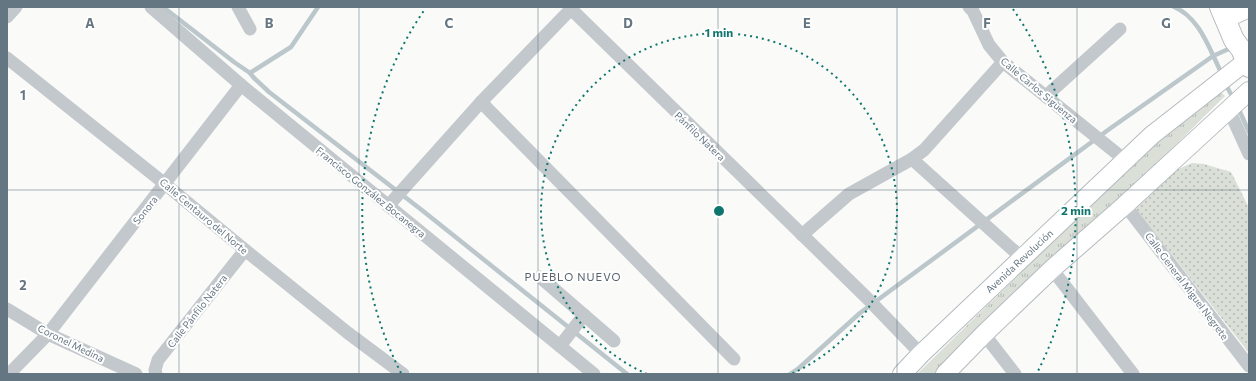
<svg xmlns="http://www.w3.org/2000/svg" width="1256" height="381" font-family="Commissioner,sans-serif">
	<defs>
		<pattern id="grass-tufts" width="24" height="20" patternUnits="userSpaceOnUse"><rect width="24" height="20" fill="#dadfd7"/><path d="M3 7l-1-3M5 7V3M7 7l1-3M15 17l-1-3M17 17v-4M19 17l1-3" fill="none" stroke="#b4b9b4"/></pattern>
		<pattern id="park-dots" width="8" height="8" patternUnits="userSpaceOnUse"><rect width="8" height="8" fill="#dadfd7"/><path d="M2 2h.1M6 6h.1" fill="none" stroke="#b4b9b4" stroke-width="1.8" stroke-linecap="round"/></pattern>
	</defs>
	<rect width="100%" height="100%" fill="#fafaf8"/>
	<path fill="url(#grass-tufts)" d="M1221 92 1225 96 944 374H917L1028 266 1085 206 1148 144Z"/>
	<path fill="url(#park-dots)" d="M1192 163 1204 164 1231 172 1249 208V353L1135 208 1176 170Z"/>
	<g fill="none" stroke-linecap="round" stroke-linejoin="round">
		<g stroke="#bbc7cb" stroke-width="4.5">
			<path d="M163 7 234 62 250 73 291 47 318 7"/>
			<path d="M1174 7C1199 17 1209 48 1220 70"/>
			<path d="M250 73 254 78 269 92 423 211 627 374"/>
			<path d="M1227 87 1232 96"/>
			<path d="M1240 112 1249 132"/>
			<path d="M790 374 799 368 860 313 1108 130 1213 56 1233 47"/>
		</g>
		<g stroke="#b3babf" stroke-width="20">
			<g id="secondary">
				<path d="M1225 19 1249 8"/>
				<path d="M902 374 921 354 1152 135 1249 59"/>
				<path d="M945 374 984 334 1052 269 1125 205 1249 91"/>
			</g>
		</g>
		<g stroke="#b5babe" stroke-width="22">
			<path id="primary" d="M1220 7 1234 40 1241 49 1249 67"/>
		</g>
		<g stroke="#c3c8cc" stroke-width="13">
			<path d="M151 7 241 85 594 374"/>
			<path d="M238 7 250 29"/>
			<path d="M969 7 973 11 989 45 1003 62 1125 160"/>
			<path d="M7 17 16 7"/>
			<path d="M7 58 165 184 245 250 348 333 403 374"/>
			<path d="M1046 96 1120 29"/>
			<path d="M481 102 734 359"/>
			<path d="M1229 110 1249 154"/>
			<path d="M912 159 1022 258"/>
			<path d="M1125 205 1249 366"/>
			<path d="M388 206 481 102 571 9 866 297 921 354"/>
			<path d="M802 235 849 194 912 159 924 150 1003 62"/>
			<path d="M1052 269 1133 374"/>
			<path d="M540 277 614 341"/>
			<path d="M7 309 48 334 136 374"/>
			<path d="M984 334 1015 374"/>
			<path d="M560 346 584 315"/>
			<path d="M9 374 48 334 241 85"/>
			<path d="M156 374 155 370 158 360 245 250"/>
		</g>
		<use href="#secondary" stroke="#fff" stroke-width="18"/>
		<use href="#primary" stroke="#fff" stroke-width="20"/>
	</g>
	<path fill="none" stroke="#657683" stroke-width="1" stroke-opacity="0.55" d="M179 7V374M359 7V374M538 7V374M718 7V374M897 7V374M1077 7V374M7 190H1249"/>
	<g fill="none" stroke="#0f766e" stroke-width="2" stroke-dasharray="2 4">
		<path d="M647 374A178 178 0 1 1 791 374"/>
		<path d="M401 373A357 357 0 0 1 425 9M1013 9A357 357 0 0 1 1037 373"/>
	</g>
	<g text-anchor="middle" stroke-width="4" stroke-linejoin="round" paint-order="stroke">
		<g font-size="10" fill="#657683" stroke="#fff">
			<text transform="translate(1039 90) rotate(40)" y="4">Calle Carlos Sigüenza</text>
			<text transform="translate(700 136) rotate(44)" y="4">Pánfilo Natera</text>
			<text transform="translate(371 192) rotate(39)" y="4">Francisco González Bocanegra</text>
			<text transform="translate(145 210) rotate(-52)" y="4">Sonora</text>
			<text transform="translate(204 216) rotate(40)" y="4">Calle Centauro del Norte</text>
			<text transform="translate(1019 261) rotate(-43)" y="4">Avenida Revolución</text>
			<text transform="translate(1187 286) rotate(53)" y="4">Calle General Miguel Negrete</text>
			<text transform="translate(197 311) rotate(-52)" y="4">Calle Pánfilo Natera</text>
			<text transform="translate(71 343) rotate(26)" y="4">Coronel Medina</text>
		</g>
		<g font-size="11" letter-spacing="1" fill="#57646e" stroke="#fff">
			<text x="573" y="281">PUEBLO NUEVO</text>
		</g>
	</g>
	<g font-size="13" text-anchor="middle" font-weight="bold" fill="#657683" stroke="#fff" stroke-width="4" stroke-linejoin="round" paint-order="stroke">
		<text x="90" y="28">A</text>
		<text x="269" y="28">B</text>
		<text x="449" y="28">C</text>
		<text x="628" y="28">D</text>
		<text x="807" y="28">E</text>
		<text x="987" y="28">F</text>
		<text x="1166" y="28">G</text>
		<text x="23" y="100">1</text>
		<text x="23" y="290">2</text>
	</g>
	<circle cx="719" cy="211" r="6" fill="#0f766e" stroke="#fff" stroke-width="2"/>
	<g font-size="12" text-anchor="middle" font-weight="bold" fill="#0f766e" stroke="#fff" stroke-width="4" stroke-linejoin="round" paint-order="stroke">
		<text x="719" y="37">1 min</text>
		<text x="1076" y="215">2 min</text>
	</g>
	<rect width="1256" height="381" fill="none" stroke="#657683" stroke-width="16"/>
</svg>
